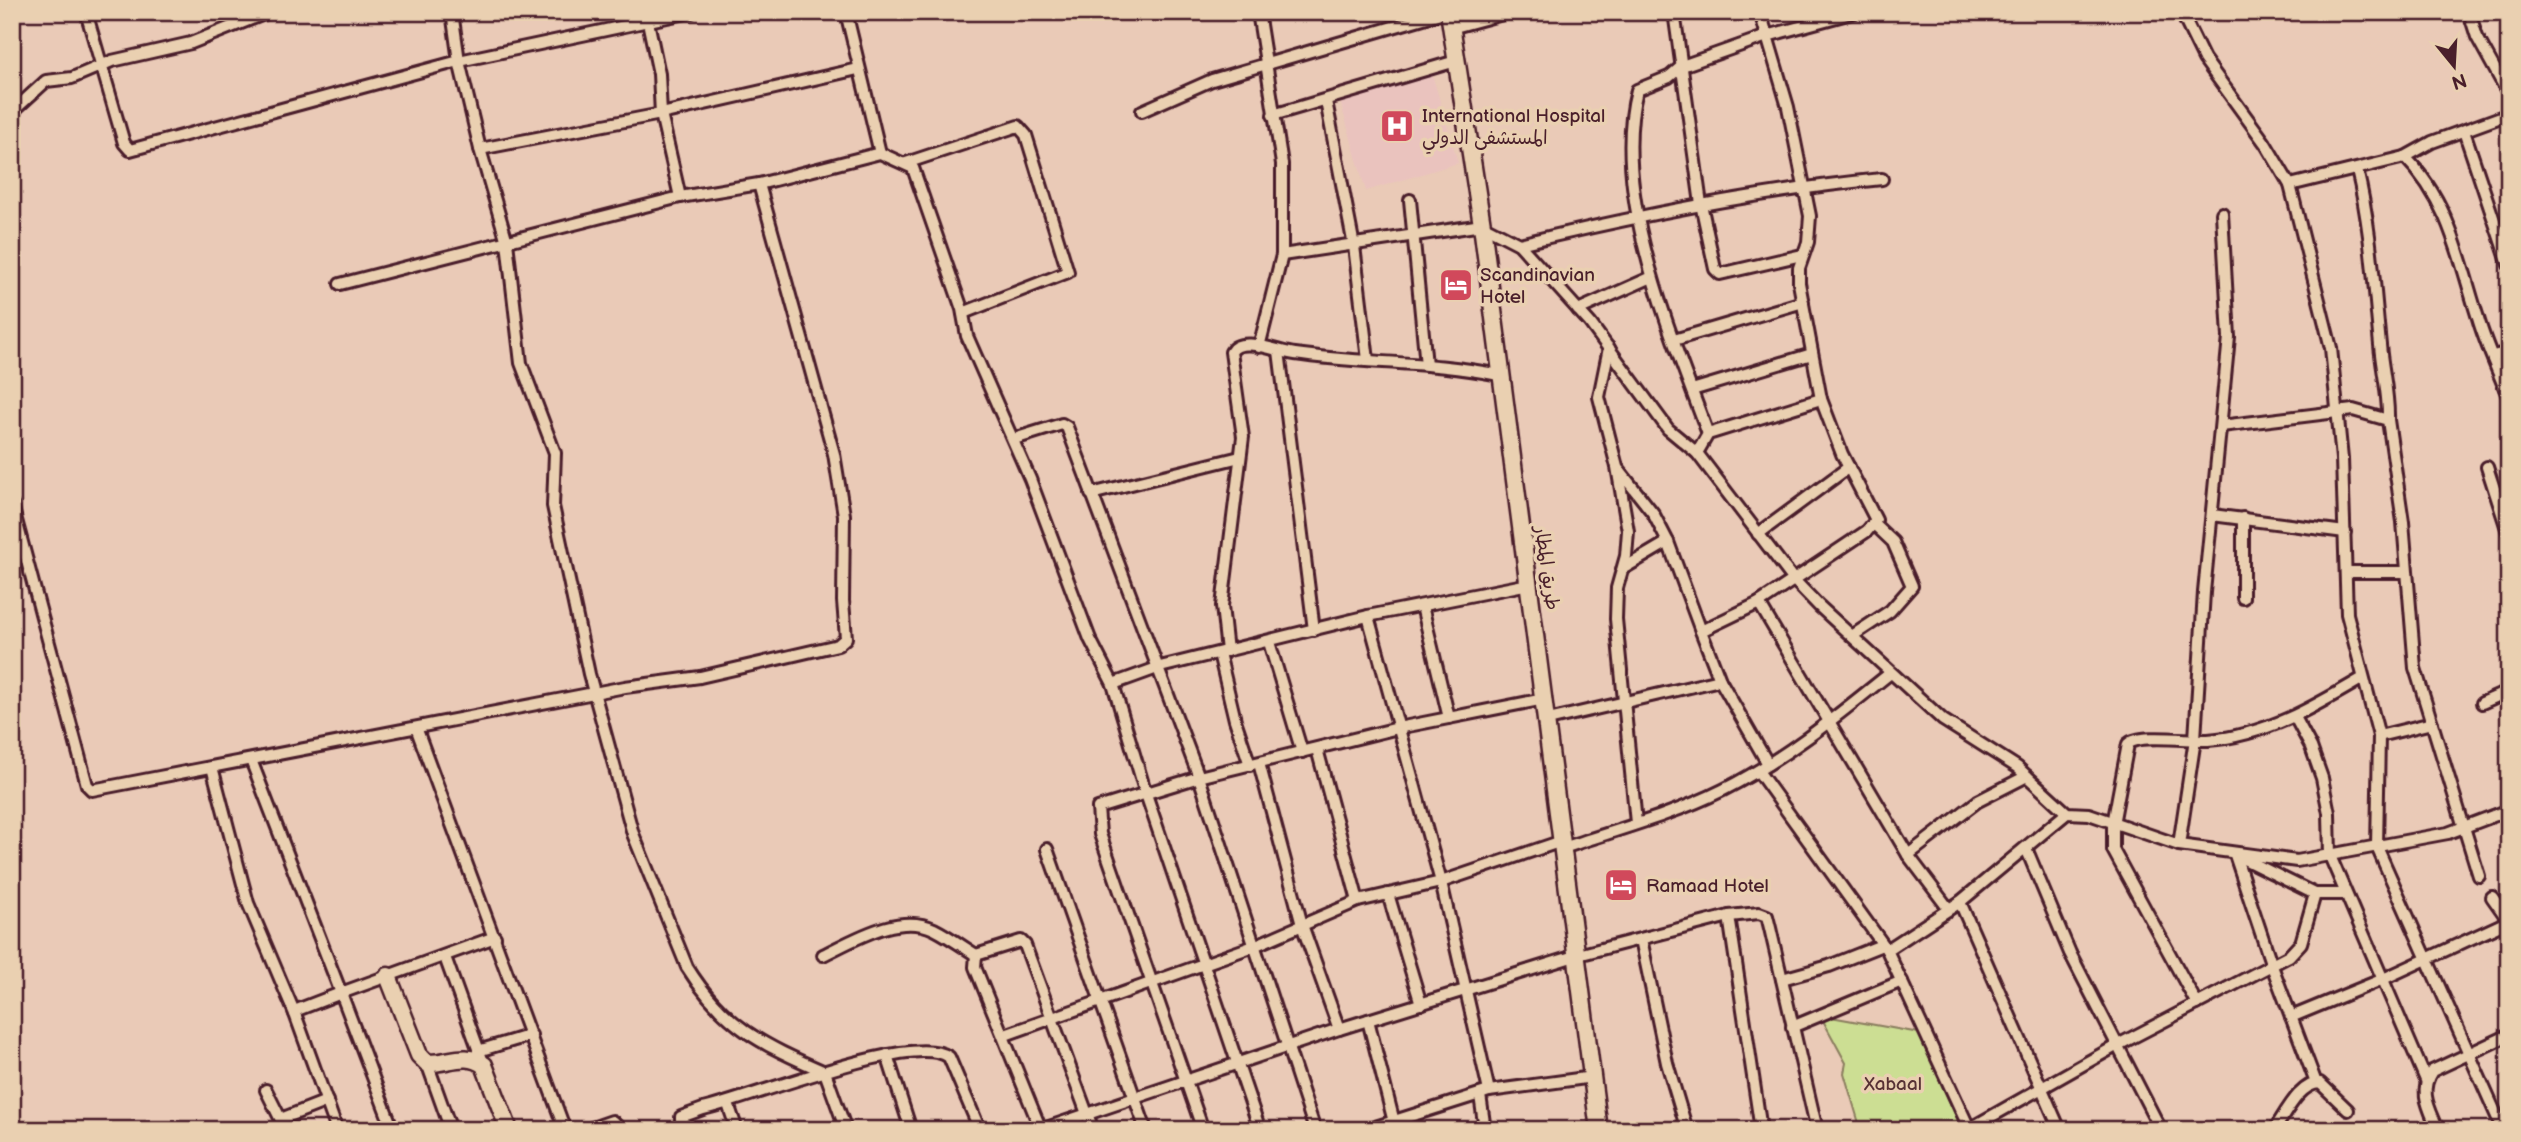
<svg xmlns="http://www.w3.org/2000/svg" width="2521" height="1142" font-family="'Balsamiq Sans','Playpen Sans Arabic',sans-serif">
	<rect width="100%" height="100%" fill="#eacab7"/>
	<filter id="ink" filterUnits="userSpaceOnUse"><feTurbulence type="fractalNoise" baseFrequency=".0143" numOctaves="2"/><feDisplacementMap in="SourceGraphic" scale="14" xChannelSelector="R" yChannelSelector="G"/><feConvolveMatrix kernelMatrix="1 2 1 2 8 2 1 2 1" color-interpolation-filters="sRGB"/></filter>
	<g filter="url(#ink)">
		<path fill="#eac3be" d="M1432 74 1458 163 1366 191 1340 101Z"/>
		<path fill="#ccde93" stroke="#8b7e5f" stroke-width="2" d="M1820 1015 1919 1033 1962 1130H1861L1844 1073 1846 1063Z"/>
		<g fill="none" stroke-linecap="round" stroke-linejoin="round">
			<g stroke="#4a1f2b" stroke-width="16">
				<g id="street">
					<path d="M86 12 124 143 130 150 459 61 691 12"/>
					<path d="M452 12 459 61 480 149 507 242 521 363 555 453 553 506 589 674 633 834 687 967C724 1027 763 1045 825 1072L846 1130"/>
					<path d="M646 12 659 74 661 114 680 197"/>
					<path d="M846 12 880 153"/>
					<path d="M1258 12 1282 164V255L1259 347"/>
					<path d="M1674 12 1701 204 1715 269 1720 274 1802 255"/>
					<path d="M1760 12 1788 107 1810 216 1808 242 1799 268V283L1821 399 1842 454 1876 520 1867 531 1759 603 1701 631 1720 680 1768 764"/>
					<path d="M2181 12 2204 59 2265 143 2290 185 2331 348 2342 459 2347 614 2379 736 2377 847 2503 1130"/>
					<path d="M2469 12 2477 37 2509 95"/>
					<path d="M1451 28 1510 12"/>
					<path d="M1326 101 1354 246 1368 360"/>
					<path d="M1142 111 1212 80 1444 12"/>
					<path d="M12 112 46 81 72 78 112 61 191 43 269 12"/>
					<path d="M1273 115 1456 61"/>
					<path d="M2464 131 2509 265"/>
					<path d="M480 149 661 114 858 69"/>
					<path d="M2405 157C2450 202 2459 259 2478 318 2486 346 2499 372 2509 399"/>
					<path d="M906 163 1018 126 1026 135 1068 272 963 313"/>
					<path d="M2357 170C2371 227 2374 286 2380 345 2382 370 2389 394 2388 420"/>
					<path d="M2290 185 2405 157 2432 142 2509 114"/>
					<path d="M1410 200 1426 365"/>
					<path d="M1519 244C1639 215 1759 191 1882 179"/>
					<path d="M1282 255 1482 225 1519 244 1590 323 1668 429 1697 453 1793 579 1819 606 1943 720 2017 767 2067 813 2089 814 2179 845 2297 861 2448 833 2509 810"/>
					<path d="M340 284 680 197 759 184 880 153 913 168 962 309 967 336 1030 479 1090 639 1113 684 1146 794 1260 1130"/>
					<path d="M1578 310 1652 277"/>
					<path d="M1674 340 1803 302"/>
					<path d="M1609 348 1599 397 1617 467 1628 531 1626 556 1617 588 1616 619 1636 823"/>
					<path d="M1279 351 1314 630"/>
					<path d="M2493 356 2509 352"/>
					<path d="M1692 390 1812 354"/>
					<path d="M2221 426 2353 410 2388 420 2403 522 2415 668 2479 876"/>
					<path d="M1708 434C1672 336 1610 194 1637 90L1669 77 1682 66 1767 36 1855 12"/>
					<path d="M1014 439 1062 424 1067 427 1199 777 1315 1130"/>
					<path d="M1697 453 1708 434 1821 399"/>
					<path d="M2487 467 2509 535"/>
					<path d="M1619 470 1653 513 1668 542 1701 631"/>
					<path d="M1091 494 1240 457"/>
					<path d="M12 505 87 785 92 790 625 687 700 677 838 645 846 638 843 601 844 515 834 454 759 184"/>
					<path d="M2212 515 2345 532"/>
					<path d="M2243 518V598"/>
					<path d="M1758 534 1849 467"/>
					<path d="M1624 568 1668 542"/>
					<path d="M2346 572H2406"/>
					<path d="M1759 603 1908 855 1948 908"/>
					<path d="M1422 606 1449 718"/>
					<path d="M1368 616 1441 882 1489 1091"/>
					<path d="M1852 636 1890 611 1912 586 1893 542 1874 524"/>
					<path d="M1269 642 1302 752"/>
					<path d="M1227 651 1222 606 1243 437 1231 352C1240 335 1278 352 1295 354 1363 364 1432 361 1499 375"/>
					<path d="M1219 653 1235 720 1250 765"/>
					<path d="M1113 684 1160 667 1368 616 1529 584"/>
					<path d="M2482 703 2509 691"/>
					<path d="M2295 717 2311 747 2322 778 2329 813 2330 856 2426 1080"/>
					<path d="M1548 720 1720 680"/>
					<path d="M417 730 565 1130"/>
					<path d="M2379 736 2432 723"/>
					<path d="M1317 749 1358 901"/>
					<path d="M251 760 341 993 495 937"/>
					<path d="M1259 763 1302 925 1339 1029"/>
					<path d="M212 767 248 903 295 1014"/>
					<path d="M1758 771 1887 950 1970 1130"/>
					<path d="M2179 845 2195 739 2204 592 2229 337 2222 213"/>
					<path d="M1563 848C1616 830 1673 815 1723 790 1783 760 1837 716 1889 674"/>
					<path d="M2026 848 2070 953 2161 1130"/>
					<path d="M1047 849 1146 1130"/>
					<path d="M1908 855 1978 801 2027 776"/>
					<path d="M2235 855 2272 966 2316 1083"/>
					<path d="M2238 856 2315 894H2345"/>
					<path d="M1388 894 1421 1004"/>
					<path d="M2492 897 2509 921"/>
					<path d="M1960 902 2060 1130"/>
					<path d="M1729 916 1761 1130"/>
					<path d="M1641 939 1667 1063 1687 1130"/>
					<path d="M1887 950 1960 902 2067 813"/>
					<path d="M823 955C854 940 899 912 934 929 948 936 962 946 976 955"/>
					<path d="M976 955 1021 941 1025 945 1093 1130"/>
					<path d="M976 955 975 967 1041 1130"/>
					<path d="M445 957 484 1065"/>
					<path d="M1782 979 1829 966 1882 945"/>
					<path d="M2197 1004 2113 850V824L2128 744C2139 733 2190 741 2208 740 2265 736 2314 707 2363 678"/>
					<path d="M2291 1017 2381 980 2509 921"/>
					<path d="M1368 1020 1396 1130"/>
					<path d="M1792 1027 1902 981"/>
					<path d="M1005 1035 1254 946 1358 901 1441 882 1562 841"/>
					<path d="M478 1051 531 1035"/>
					<path d="M887 1055 911 1130"/>
					<path d="M427 1063 451 1130"/>
					<path d="M266 1090 286 1130"/>
					<path d="M1480 1095 1485 1130"/>
					<path d="M728 1104 737 1130"/>
					<path d="M281 1119 327 1101"/>
					<path d="M1969 1129 2116 1046 2289 956 2301 943 2315 894"/>
					<path d="M337 1130 295 1014 297 1010 341 993 393 1130"/>
					<path d="M586 1130 612 1121 621 1130"/>
					<path d="M681 1130V1117L703 1109C750 1099 914 1031 949 1057L980 1130"/>
					<path d="M1040 1130 1339 1029 1578 955 1729 916 1759 913 1767 916 1770 928 1817 1130"/>
					<path d="M1203 1130 1100 834 1098 808 1199 777 1398 728 1544 699"/>
					<path d="M1366 1130 1489 1091 1593 1077"/>
					<path d="M2274 1130C2285 1115 2299 1083 2320 1083L2348 1110"/>
					<path d="M2438 1130C2430 1109 2418 1092 2432 1071L2509 1035"/>
				</g>
			</g>
			<g stroke="#4a1f2b" stroke-width="21">
				<g id="secondary">
					<path d="M1449 12 1482 225 1599 1130"/>
					<path d="M388 976 419 1055 427 1063C448 1064 465 1051 484 1065L509 1130"/>
				</g>
			</g>
			<use href="#street" stroke="#ead0b1" stroke-width="10"/>
			<use href="#secondary" stroke="#ead0b1" stroke-width="16"/>
		</g>
	</g>
	<defs>
		<g id="hospital-square" transform="scale(1.75)"><rect x="-9" y="-9" width="18" height="18" rx="4" fill="#d1495b" stroke="#ead0b1"/><path d="M-5-5h3v3.5h4V-5h3V5h-3V1.5h-4V5h-3Z" fill="#fff"/></g>
		<g id="hotel-square" transform="scale(1.75)"><rect x="-9" y="-9" width="18" height="18" rx="4" fill="#d1495b" stroke="#ead0b1"/><path d="M-6-4.5h1.5V1H6V5H4.5V3h-9V5H-6ZM-4 0a1.8 1.8 0 1 1 3.6 0ZM.5 0V-2.5h3Q6-2.5 6 0Z" fill="#fff"/></g>
	</defs>
	<g fill-rule="evenodd">
		<use href="#hospital-square" x="1397" y="126"/>
		<use href="#hotel-square" x="1456" y="285"/>
		<use href="#hotel-square" x="1621" y="885"/>
	</g>
	<g text-anchor="middle" stroke-width="7" stroke-linejoin="round" paint-order="stroke">
		<g font-size="19" fill="#4a1f2b" stroke="#ead0b1" text-anchor="start">
			<text x="1422" y="122">International Hospital<tspan x="1422" dy="22">المستشفى الدولي</tspan></text>
			<text x="1480" y="281">Scandinavian<tspan x="1480" dy="22">Hotel</tspan></text>
			<text x="1646" y="892">Ramaad Hotel</text>
		</g>
		<g font-size="19" fill="#4a1f2b" stroke="#ead0b1">
			<text transform="translate(1548 568) rotate(82)" y="7">طريق المطار</text>
		</g>
		<g font-size="19" fill="#573235" stroke="#ead0b1">
			<text x="1893" y="1090">Xabaal</text>
		</g>
	</g>
	<rect width="2521" height="1142" fill="none" stroke="#ead0b1" stroke-width="42"/>
	<rect x="21" y="21" width="2479" height="1100" fill="none" stroke="#4a1f2b" stroke-width="2.5" filter="url(#ink)"/>
	<g transform="translate(2454 66) rotate(162)" stroke="#ead0b1" stroke-width="5" paint-order="stroke">
	<path d="M0-5L12 26L0 18L-12 26Z" fill="#4a1f2b"/>
	<text y="-10" font-size="19" font-weight="bold" text-anchor="middle" fill="#4a1f2b">N</text>
	</g>
</svg>
